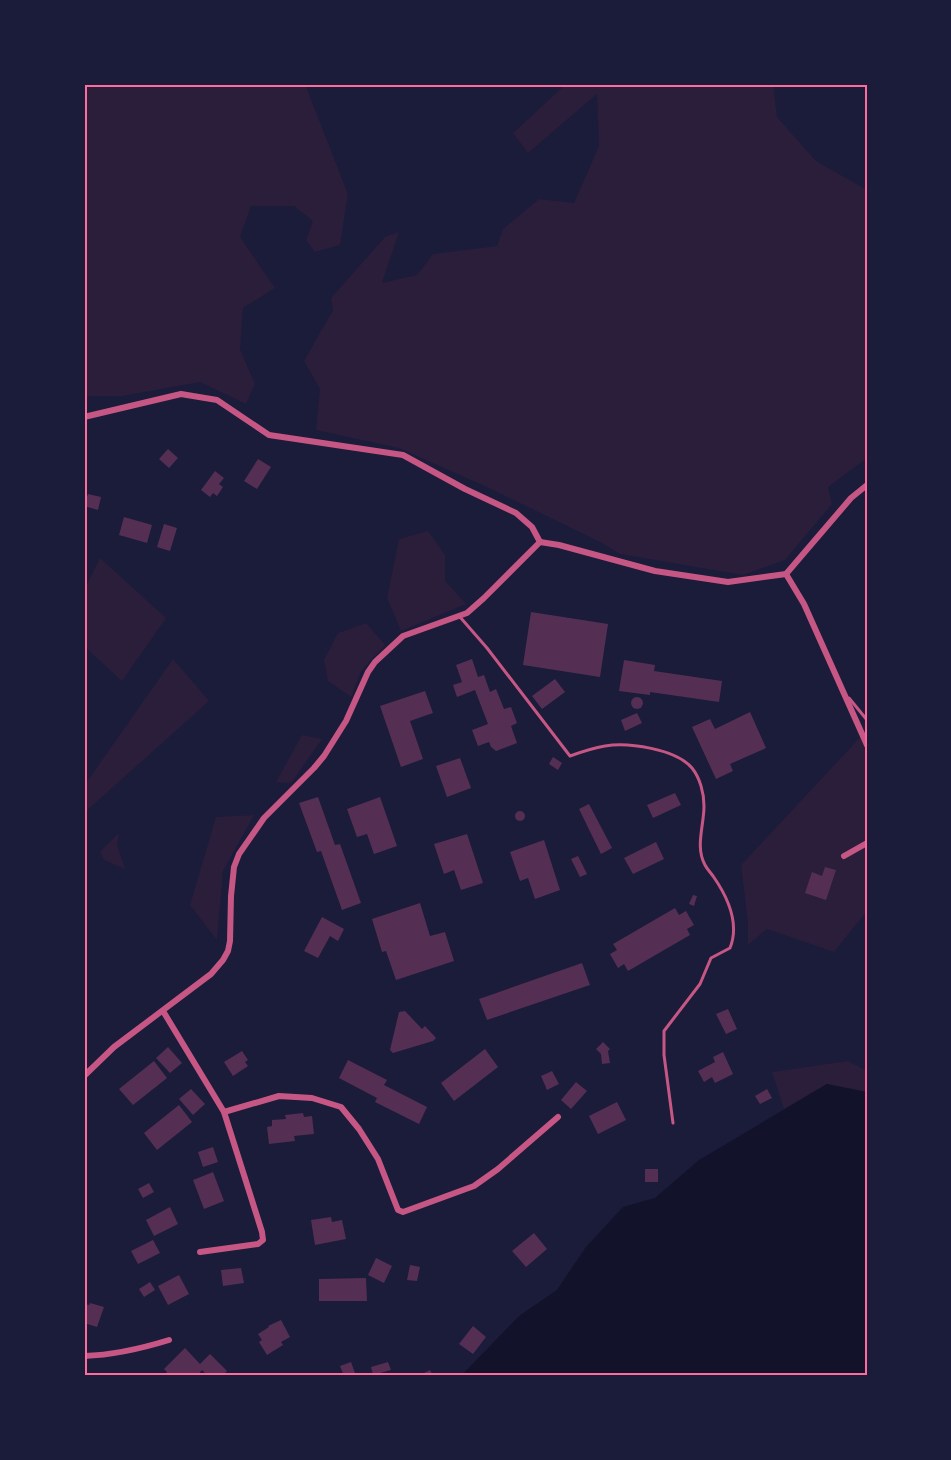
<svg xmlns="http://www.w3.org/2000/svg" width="951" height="1460" font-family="'IBM Plex Sans',sans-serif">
	<rect width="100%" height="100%" fill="#1b1b3a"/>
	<g fill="#2a1e3b">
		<path d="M84 84H305L348 194 340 245 315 252 306 240 313 221 294 206H251L240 237 275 288 243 308 240 349 255 384 246 404 200 382 122 396H84Z"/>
		<path d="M566 84H773L777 117 816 161 867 190V458L828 487 832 504 785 560 743 575 620 554 602 543 487 487 399 448 316 430 320 389 304 361 333 310 331 298 385 237 399 232 382 283 417 275 433 254 497 246 503 229 539 199 574 203 599 146 597 94 528 153 513 133Z"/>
		<path d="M428 531 445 555V581L466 604 401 631 387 598 399 539Z"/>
		<path d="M100 558 166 618 122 681 84 646V590Z"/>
		<path d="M366 623 385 645 361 671 351 697 328 681 324 660 338 633Z"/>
		<path d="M173 659 209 701 84 813V786Z"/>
		<path d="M867 730V911L834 952 767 929 748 945V923L741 865Z"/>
		<path d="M302 735 322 739 291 783 276 782Z"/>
		<path d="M254 815 223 871 217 940 190 905 216 817Z"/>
		<path d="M119 833 117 845 125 869 104 860 100 852Z"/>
		<path d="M848 1061 867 1071V1092L827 1084 784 1109 772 1072Z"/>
	</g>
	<path fill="#12122b" d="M827 1084 867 1092V1376H461L519 1316 557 1290 586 1247 623 1207 655 1198 699 1160Z"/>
	<g fill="#542f53">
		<path d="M168 449 178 458 169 468 159 459Z"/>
		<path d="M258 459 271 467 257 489 244 481Z"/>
		<path d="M215 471 224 478 219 484 223 487 217 496 213 493 210 497 201 490Z"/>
		<path d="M88 494 101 497 98 510 84 506Z"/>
		<path d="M124 517 152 525 147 543 119 535Z"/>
		<path d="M164 524 177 528 170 551 157 547Z"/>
		<path d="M531 612 608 624 600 677 523 665Z"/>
		<path d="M472 659 478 677 484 675 490 692 496 689 504 709 511 707 517 723 511 726 517 743 496 751 491 747 489 742 478 746 472 730 488 724 475 690 457 697 453 685 462 682 456 665Z"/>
		<path d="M624 660 655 665 654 671 722 681 719 702 650 692V695L619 691Z"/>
		<path d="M555 679 565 692 542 709 532 696Z"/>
		<path d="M425 691 433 713 410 721 423 759 401 767 380 706Z"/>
		<circle cx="637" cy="703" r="6"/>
		<path d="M750 712 766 748 730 764 733 771 716 779 692 727 710 719 715 729Z"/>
		<path d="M637 713 642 723 625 731 621 720Z"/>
		<path d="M553 757 562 763 558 770 549 764Z"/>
		<path d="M460 758 471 788 447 797 436 766Z"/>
		<path d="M675 793 681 805 653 818 647 805Z"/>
		<path d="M318 797 335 845 340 844 361 903 342 910 321 851 317 852 299 803Z"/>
		<path d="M380 797 397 846 374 854 367 834 357 837 347 809Z"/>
		<path d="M589 804 612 848 601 854 579 809Z"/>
		<circle cx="520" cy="816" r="5"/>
		<path d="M467 834 483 883 461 890 454 870 444 874 434 844Z"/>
		<path d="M544 840 560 890 535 899 528 878 520 881 510 852Z"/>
		<path d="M656 842 664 859 633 874 624 858Z"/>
		<path d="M578 856 587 874 580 877 571 859Z"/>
		<path d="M825 867 836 870 826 900 805 893 812 872 822 876Z"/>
		<path d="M693 895 697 896 694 906 689 904Z"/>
		<path d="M420 903 430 936 445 932 454 961 396 980 386 951 382 952 372 919Z"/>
		<path d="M675 908 679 915 686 911 694 925 687 929 690 935 628 971 624 964 618 968 610 954 617 950 613 944Z"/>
		<path d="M322 917 344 929 338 941 330 936 318 958 304 951Z"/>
		<path d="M582 963 590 985 487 1020 479 999Z"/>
		<path d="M728 1009 737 1029 726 1034 716 1014Z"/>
		<path d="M405 1011 422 1029 425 1026 436 1038 433 1041 393 1053 390 1050 399 1012Z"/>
		<path d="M603 1042 610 1049 608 1051 610 1063 602 1064 601 1054 596 1049Z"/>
		<path d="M168 1047 182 1063 170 1073 156 1058Z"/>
		<path d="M485 1049 498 1067 454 1101 441 1083Z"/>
		<path d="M242 1051 248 1060 245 1062 248 1066 233 1076 224 1062Z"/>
		<path d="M723 1052 733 1074 715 1083 712 1077 704 1082 698 1071 715 1062 713 1057Z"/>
		<path d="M348 1060 387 1080 384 1085 427 1107 419 1124 375 1102 377 1098 339 1078Z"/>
		<path d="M154 1061 167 1078 133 1105 119 1089Z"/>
		<path d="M552 1071 559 1084 547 1090 541 1076Z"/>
		<path d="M576 1082 587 1091 571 1109 561 1100Z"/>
		<path d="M191 1089 205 1104 193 1115 179 1099Z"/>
		<path d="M767 1089 772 1098 760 1104 755 1096Z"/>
		<path d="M617 1102 626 1120 598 1134 589 1116Z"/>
		<path d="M179 1105 192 1122 157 1150 144 1133Z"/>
		<path d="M303 1113 304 1117 312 1116 314 1134 294 1136 295 1141 269 1144 267 1127 272 1126V1120L286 1119 285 1115Z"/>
		<path d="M213 1147 218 1162 203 1167 198 1152Z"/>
		<rect x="645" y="1169" width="13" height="13"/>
		<path d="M213 1172 224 1201 204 1209 193 1180Z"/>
		<path d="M149 1183 154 1192 143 1198 138 1189Z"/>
		<path d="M170 1207 178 1224 154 1236 146 1220Z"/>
		<path d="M331 1217 332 1222 342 1220 346 1239 315 1245 311 1220Z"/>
		<path d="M534 1233 547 1249 526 1267 512 1251Z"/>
		<path d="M153 1240 160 1253 138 1264 131 1251Z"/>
		<path d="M376 1258 392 1266 384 1283 368 1275Z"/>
		<path d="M410 1265 420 1267 417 1281 407 1280Z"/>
		<path d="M241 1268 244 1283 223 1286 221 1270Z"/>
		<path d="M179 1275 189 1294 168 1305 158 1286Z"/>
		<path d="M366 1278 367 1301H319V1279Z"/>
		<path d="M150 1282 155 1290 144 1297 139 1289Z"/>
		<path d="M90 1303 104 1307 97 1327 84 1323V1304L89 1305Z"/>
		<path d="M281 1320 290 1337 281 1342 283 1345 267 1355 259 1342 262 1340 258 1334 269 1327 268 1326Z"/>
		<path d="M473 1326 486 1337 473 1354 459 1344Z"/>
		<path d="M185 1348 200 1364 210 1354 227 1371 222 1376H208L202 1370 197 1376H163L167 1372 164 1369Z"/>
		<path d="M351 1362 355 1373 344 1376 340 1366Z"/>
		<path d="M388 1362 391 1370 373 1375 371 1367Z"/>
		<path d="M430 1370 433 1376H418Z"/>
	</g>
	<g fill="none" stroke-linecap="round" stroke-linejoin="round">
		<g stroke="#c65784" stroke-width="3">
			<path d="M460 617 487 648 570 756C581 752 593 748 605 746 628 742 676 749 692 768 700 778 704 793 704 806 704 826 695 847 705 865 707 869 710 872 713 876 727 896 740 923 730 948L711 958 700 984 664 1031V1055L673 1123"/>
			<path d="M849 698 867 720"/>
		</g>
		<g stroke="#c65784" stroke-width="6">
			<path d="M84 417 181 394 217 400 269 435 403 455 465 489 516 513 532 527 540 542"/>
			<path d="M540 542 559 545 655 571 728 582 786 574 851 498 867 485"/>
			<path d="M786 574 804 604 867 745"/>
			<path d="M844 856 867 843"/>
			<path d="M163 1011 224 1112 262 1232 263 1240 258 1244 200 1252"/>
			<path d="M84 1076 114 1047 211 974 223 960 228 951 230 941 231 896 234 867 239 854 264 818 314 768 324 756 346 721 368 672 375 662 403 636 467 613 484 598 540 542"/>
			<path d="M224 1112 279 1096 312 1098 341 1107 359 1129 378 1159 398 1210 403 1212 474 1186 498 1169 558 1117"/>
			<path d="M84 1356C114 1355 140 1349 169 1340"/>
		</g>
	</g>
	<rect width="951" height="1460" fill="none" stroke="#1b1b3a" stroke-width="171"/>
	<rect x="86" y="86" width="780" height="1288" fill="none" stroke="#ff6b9d" stroke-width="2"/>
</svg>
